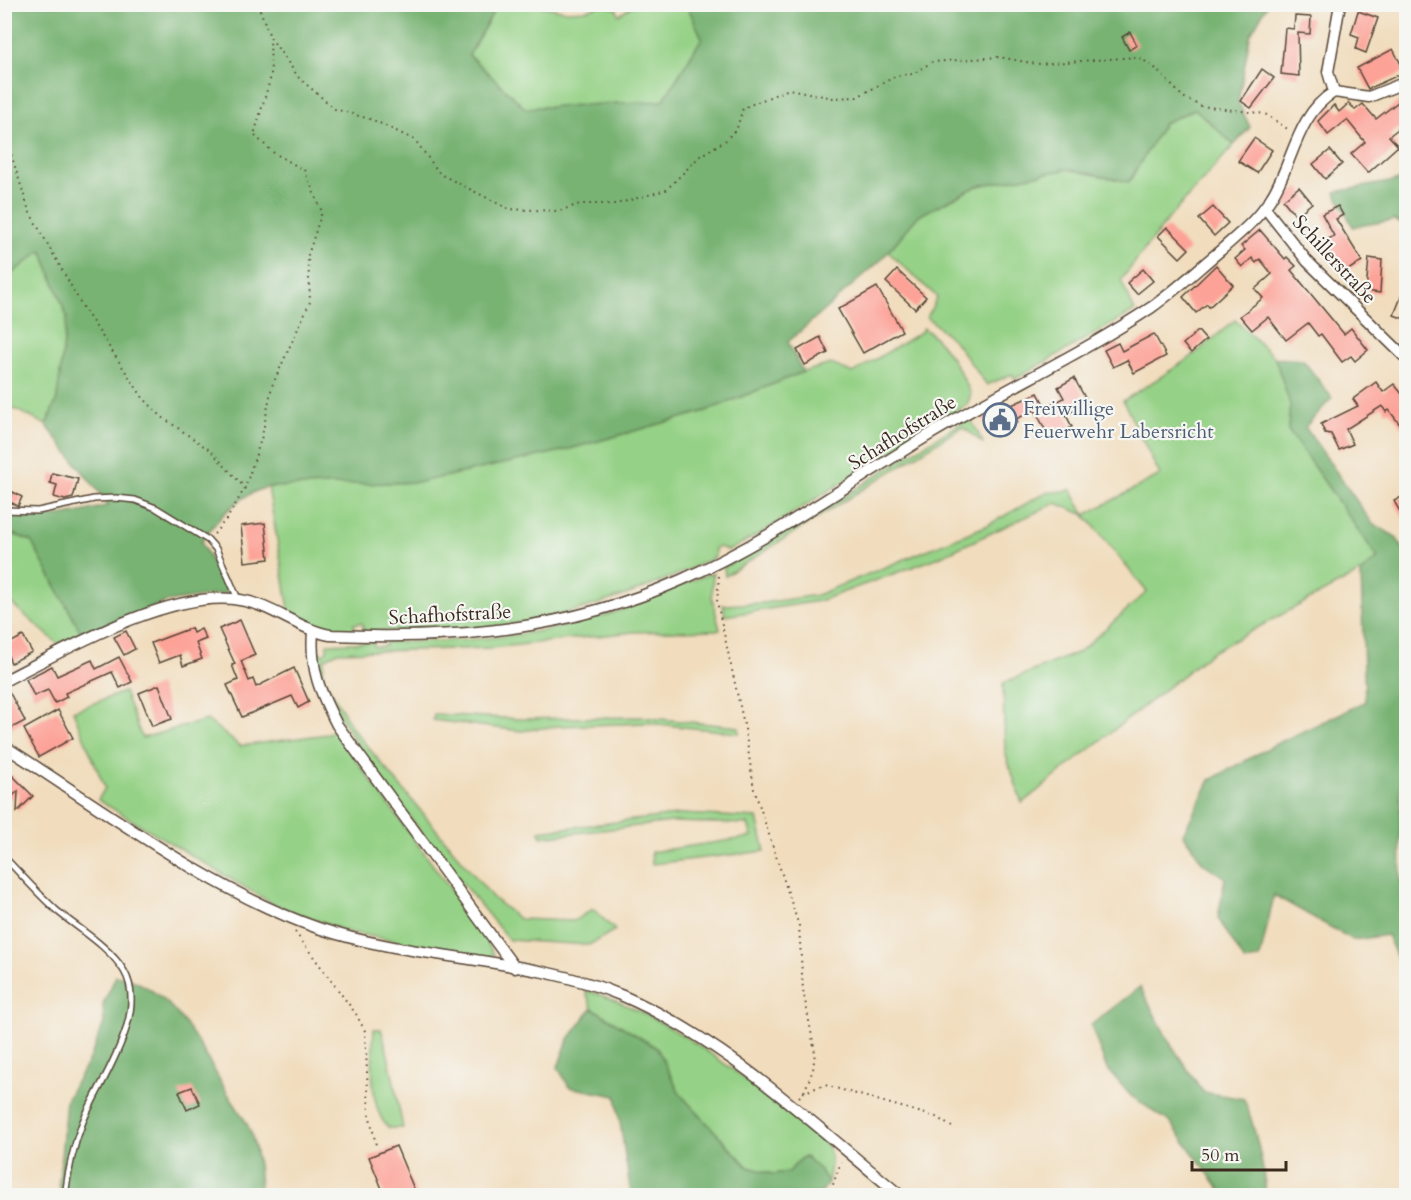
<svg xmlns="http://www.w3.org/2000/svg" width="1411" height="1200" font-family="Cardo,serif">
	<rect width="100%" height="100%" fill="#f6f6f2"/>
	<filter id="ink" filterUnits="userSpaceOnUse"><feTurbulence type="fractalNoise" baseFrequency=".0167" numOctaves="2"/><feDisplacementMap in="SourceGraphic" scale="12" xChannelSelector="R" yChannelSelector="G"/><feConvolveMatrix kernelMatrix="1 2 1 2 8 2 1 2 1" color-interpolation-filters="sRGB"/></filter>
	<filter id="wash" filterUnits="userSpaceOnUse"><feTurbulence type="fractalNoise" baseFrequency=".008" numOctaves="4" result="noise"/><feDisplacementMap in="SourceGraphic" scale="24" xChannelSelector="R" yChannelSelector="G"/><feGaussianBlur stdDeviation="1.35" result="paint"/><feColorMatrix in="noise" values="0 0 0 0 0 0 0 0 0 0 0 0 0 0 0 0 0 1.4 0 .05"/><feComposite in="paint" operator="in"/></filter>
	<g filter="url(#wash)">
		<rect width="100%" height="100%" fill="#f1ddbe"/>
		<g fill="#95d186" stroke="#687e52" stroke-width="1.5">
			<path d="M497 5H534L567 11 586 10 601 5 616 8 619 15 634 5H687L702 38 663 101 525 108 469 55Z"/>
			<path d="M1195 109 1234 145 1169 218 1121 280 1135 311 1015 379 1012 374 987 385 955 342 927 317 937 297 888 252 918 216 977 186 1068 169 1129 182 1164 123Z"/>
			<path d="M42 250 67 317 57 399 46 425 5 404V279Z"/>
			<path d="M1235 320 1275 358 1290 404 1288 430 1378 558 1361 572 1212 652 1022 803 1005 752 1003 683 1079 652 1147 592 1085 515 1056 503 937 558 819 601 725 616 723 605 763 603 817 595 988 525 1045 493 1071 490 1085 515 1160 475 1123 401 1190 358Z"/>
			<path d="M923 328C944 341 961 372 971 394L967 405 761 533 728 551 720 547 715 548V557C645 592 570 617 492 627 450 632 406 630 364 631L362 623 354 624 355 631 327 629 290 615 268 487 420 482 566 450 706 411 803 372 831 364 853 373 921 332Z"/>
			<path d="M970 418 984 444 964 428H960L725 576 724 567 810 519 908 455Z"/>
			<path d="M5 531 31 541 82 634 58 644 5 598Z"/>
			<path d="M713 573 712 597 720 630 633 632 492 648 338 652 324 659 323 677 353 729 493 898 519 919 574 921 593 909 615 930 589 945 509 940C476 899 298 694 319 651L322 655 327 651V644L372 642 375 647 385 646 386 642C465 642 541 637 616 612 649 601 680 583 713 573Z"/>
			<path d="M124 692 142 738 207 720 240 746 327 734 334 730 468 913 494 954 489 958 348 932 273 904 98 800 105 788 73 711Z"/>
			<path d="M434 714 520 719 641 717 739 727V733L647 723 558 726 521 731 433 720Z"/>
			<path d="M685 814 757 818 765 851 652 864 651 852 752 837 748 824 672 822 541 837 540 831Z"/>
			<path d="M585 990C661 1012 727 1064 789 1113 801 1123 822 1135 829 1150 833 1160 830 1171 828 1182L821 1171 801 1158 789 1172 773 1174 748 1167 680 1094 657 1048 592 1008Z"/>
			<path d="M374 1029H381C391 1061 396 1095 403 1128H389C368 1110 372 1056 374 1029Z"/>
		</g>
		<g fill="#78b373" stroke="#5a6e48" stroke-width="1.5">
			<path d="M5 5H497L469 55 525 108 663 101 702 38 687 5H1267L1250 36 1238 102 1250 127 1234 145 1195 109 1164 123 1129 182 1068 169 977 186 918 216 881 260 788 342 803 372 706 411 566 450 420 482 268 487C238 495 219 517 201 542L228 593 166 602 82 634 31 541 5 531V515C37 522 78 514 109 505L46 425 57 399 67 317 42 250 5 279Z"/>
			<path d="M1406 179V226L1394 220 1353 227 1335 192Z"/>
			<path d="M1275 358 1303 360 1332 398 1305 427 1372 523 1396 537 1406 554V770L1400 789 1401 895 1406 910V978L1387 935 1353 940 1274 895 1260 958 1245 962 1218 918 1225 878 1203 863 1183 834 1210 780 1272 746 1365 702 1361 572 1378 558 1288 430 1290 404Z"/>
			<path d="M116 976C172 985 200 1046 226 1091 233 1103 242 1114 248 1126 257 1145 259 1169 260 1189L254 1196H61L59 1182 66 1100 91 1056 104 1023 103 1004Z"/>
			<path d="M1140 987 1170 1043 1203 1092 1244 1099C1256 1130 1263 1162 1266 1195H1224L1171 1123 1131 1096 1106 1067 1091 1025Z"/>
			<path d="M592 1008 657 1048 680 1094 748 1167 773 1174 789 1172 801 1158 806 1157 821 1171 828 1182 820 1195H631L616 1096 569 1087 558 1067 568 1040Z"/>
		</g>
		<g id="blocks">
			<g fill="#fda297">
				<path d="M1358 11 1378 18 1366 53 1356 49 1359 37 1351 34Z"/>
				<path d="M1295 16 1311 17 1310 34 1298 33 1299 76 1281 74 1285 28 1294 29Z"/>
				<path d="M1130 32 1137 45 1129 50 1122 37Z"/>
				<path d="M1393 49 1405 72 1368 89 1357 68Z"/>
				<path d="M1262 69 1274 78 1251 108 1241 101Z"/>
				<path d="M1407 95V122L1389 136 1398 146 1368 173 1351 154 1365 142 1347 120 1328 135 1318 121 1334 105 1339 112 1349 103 1355 110 1363 104 1376 119Z"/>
				<path d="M1254 138 1272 150 1257 173 1238 161Z"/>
				<path d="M1330 150 1342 164 1325 179 1313 164Z"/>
				<path d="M1299 187 1312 203 1296 216 1283 200Z"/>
				<path d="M1338 206 1343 215 1336 219 1362 261 1342 274 1323 242 1334 236 1322 214Z"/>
				<path d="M1213 207 1228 223 1214 236 1199 219Z"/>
				<path d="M1167 227 1189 249 1180 258 1158 236Z"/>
				<path d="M1260 230 1285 259 1287 257 1296 266 1291 270 1344 334 1351 328 1368 350 1355 361 1351 356 1342 362 1321 334 1318 336 1308 323 1286 340 1268 317 1252 330 1240 316 1263 298 1255 289 1272 274 1260 259 1256 263 1252 258 1242 267 1235 259 1245 250 1241 246Z"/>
				<path d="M1369 258 1382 260 1380 293 1366 291Z"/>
				<path d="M1216 265 1233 285 1209 307 1207 304 1196 313 1183 297Z"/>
				<path d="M1143 269 1153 281 1137 294 1127 283Z"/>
				<path d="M897 270 926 297 915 309 886 282Z"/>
				<path d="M1406 284H1407V320L1394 315Z"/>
				<path d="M877 287 902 331 863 353 838 309Z"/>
				<path d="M1198 331 1206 340 1191 353 1183 344Z"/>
				<path d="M1154 334 1166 356 1134 373 1127 360 1113 367 1104 350 1118 343 1122 351Z"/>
				<path d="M820 337 828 353 805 365 797 350Z"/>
				<path d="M1074 378 1088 403 1066 415 1072 427 1050 439 1035 410 1016 419 1018 422 992 436 983 418 1038 393 1046 408 1064 398 1058 387Z"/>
				<path d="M1376 382 1383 392 1394 384 1407 400V434L1389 410 1386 412 1382 406 1346 429 1353 444 1339 450 1331 434 1325 433 1321 424 1358 406 1353 399Z"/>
				<path d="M52 473 78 479 73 498 65 500 54 497 57 485 50 483Z"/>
				<path d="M13 492 22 497 18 506 8 501Z"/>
				<path d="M1407 494V524L1394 501Z"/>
				<path d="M265 523 269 559 245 562 241 526Z"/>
				<path d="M240 620 255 655 241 661 249 681 253 679 256 687 294 668 309 702 298 708 292 696 242 717 227 685 238 680 232 665 235 664 219 629Z"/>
				<path d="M191 628 193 633 201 629 206 639 196 643 202 659 183 666 180 655 159 663 151 643Z"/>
				<path d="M126 631 135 649 124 655 114 637Z"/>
				<path d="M23 636 32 652 11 663 4 646Z"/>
				<path d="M119 657 132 682 120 688 112 672 65 693 67 697 55 703 48 690 34 696 26 679 52 666 57 676 92 660 96 669Z"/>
				<path d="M159 685 172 719 152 726 139 693Z"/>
				<path d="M4 688H7L25 721 4 732Z"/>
				<path d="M58 710 73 738 39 757 24 729Z"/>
				<path d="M12 775 33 796 17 812 18 791 4 804V783Z"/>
				<path d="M192 1087 200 1104 187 1110 179 1092Z"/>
				<path d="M396 1146 417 1196H385L369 1157Z"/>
			</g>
		</g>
	</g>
	<g filter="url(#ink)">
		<use href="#blocks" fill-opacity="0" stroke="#564536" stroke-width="1.5"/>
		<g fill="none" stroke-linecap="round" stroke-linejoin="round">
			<g stroke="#564536" stroke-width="8">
				<g id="service">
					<path d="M4 510 38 511 94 499 116 498 135 500 156 508 208 540 216 549 238 599"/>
					<path d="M4 857C21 874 37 893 56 910 77 928 109 946 124 971 150 1015 98 1083 82 1124 73 1147 68 1172 65 1196"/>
				</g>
			</g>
			<g stroke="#564536" stroke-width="13">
				<g id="minor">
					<path d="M1334 92 1328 72 1340 4"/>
					<path d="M1265 208 1307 261 1406 358"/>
					<path d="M313 632C310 670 320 692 337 725L515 968"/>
					<path d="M4 681C64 650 172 588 240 600 272 605 298 629 330 635 454 640 566 631 681 580 770 541 850 482 934 432 1005 389 1083 353 1152 307 1176 290 1198 269 1221 250 1239 234 1258 219 1271 198 1293 164 1296 115 1334 92L1369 97 1406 82"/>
					<path d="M4 746C100 807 212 892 318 928 415 961 528 956 623 996 727 1041 814 1125 901 1196"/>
				</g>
			</g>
			<g stroke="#564536" stroke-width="2" stroke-dasharray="1.5 4.5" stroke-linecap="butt">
				<path d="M258 4 270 37 299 78 335 109 373 120 415 140 440 174 509 209 559 211 580 204H616L666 190 701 155 725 141 737 128 743 108 789 89 833 98 857 97 896 76 913 74 932 62 999 57 1037 64 1138 57 1154 67 1183 97 1201 106 1265 114 1289 130"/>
				<path d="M617 4 620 7"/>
				<path d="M4 132 29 211 84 309 143 398 162 417 211 451 245 488"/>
				<path d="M214 534 228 517 245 488 262 436 272 386 310 302 308 255 322 212 304 170 274 153 254 135 271 76 270 37"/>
				<path d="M719 576 717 602 745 729 754 789 799 926 803 990 815 1052 813 1070 804 1092"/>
				<path d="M295 932 356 1014 365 1031 369 1113 376 1145"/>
				<path d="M799 1097 804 1092 825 1085 936 1117 955 1129"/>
				<path d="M829 1196 841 1162"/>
			</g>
			<use href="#service" stroke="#fff" stroke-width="5"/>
			<use href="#minor" stroke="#fff" stroke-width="10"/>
		</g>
	</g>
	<defs>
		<g id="civic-ring" transform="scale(1.725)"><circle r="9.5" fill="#f6f6f2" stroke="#5c6f8a" stroke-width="1.5"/><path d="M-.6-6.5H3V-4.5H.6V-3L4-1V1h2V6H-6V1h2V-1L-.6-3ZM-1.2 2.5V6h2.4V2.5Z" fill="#5c6f8a"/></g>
	</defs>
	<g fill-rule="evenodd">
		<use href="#civic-ring" x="1000" y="420"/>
	</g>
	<g text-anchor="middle" stroke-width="4.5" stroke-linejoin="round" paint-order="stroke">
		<g font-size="20" fill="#3b2a1e" stroke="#f6f6f2">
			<text transform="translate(1335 259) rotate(47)" y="7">Schillerstraße</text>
			<text transform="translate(902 432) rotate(-32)" y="7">Schafhofstraße</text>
			<text transform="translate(450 614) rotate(-3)" y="7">Schafhofstraße</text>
		</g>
		<g font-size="20" fill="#4e5e75" stroke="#f6f6f2" text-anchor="start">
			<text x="1023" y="415">Freiwillige<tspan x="1023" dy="23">Feuerwehr Labersricht</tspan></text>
		</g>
	</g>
	<rect width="1411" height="1200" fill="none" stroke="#f6f6f2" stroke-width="24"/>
	<path d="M1192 1161v9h94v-9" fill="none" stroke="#3b2a1e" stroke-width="3"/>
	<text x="1201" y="1161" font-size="18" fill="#3b2a1e" stroke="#f6f6f2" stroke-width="4.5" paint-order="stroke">50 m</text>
</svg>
